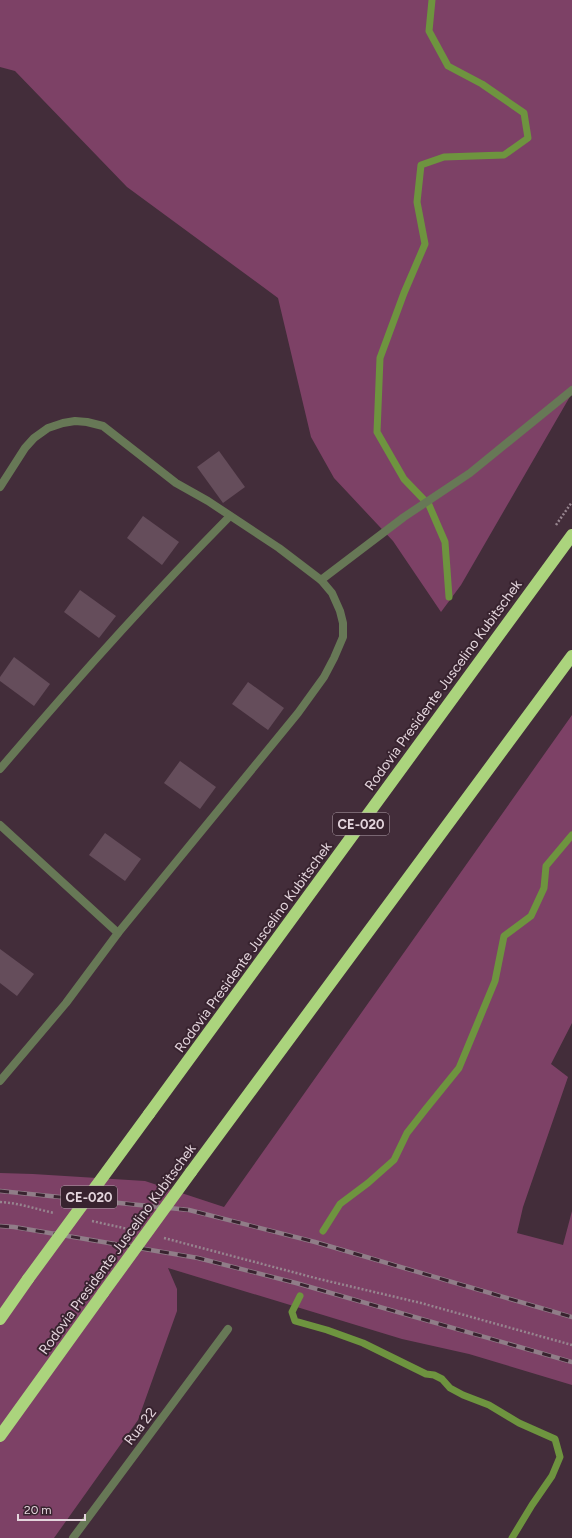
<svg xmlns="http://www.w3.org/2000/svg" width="572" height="1538" font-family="Figtree,sans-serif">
<rect width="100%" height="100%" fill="#432d3a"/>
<g fill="#7d4166">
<path d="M 0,0 L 572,0 L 572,393 L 461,585 L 441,612 L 393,541 L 334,478 L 311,437 L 278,298 L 127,187 L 15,71 L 0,67 Z"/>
<path d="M 572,715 L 572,1023 L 551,1064 L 568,1077 L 523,1207 L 517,1233 L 563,1245 L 572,1211 L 572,1385 L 469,1354 L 402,1339 L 168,1268 L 177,1289 L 177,1311 L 138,1420 L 54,1538 L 0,1538 L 0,1173 L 33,1174 L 145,1181 L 224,1207 Z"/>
</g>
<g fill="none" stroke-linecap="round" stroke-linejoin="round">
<g stroke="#6e943f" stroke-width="7">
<path d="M 432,0 L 429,31 L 448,66 L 482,84 L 524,113 L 528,138 L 504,155 L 444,157 L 421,165 L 417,202 L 425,244 L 404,293 L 380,358 L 377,432 L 404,479 L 429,505 L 445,542 L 449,597"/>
<path d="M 323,1231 L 340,1204 L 368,1183 L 394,1160 L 407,1133 L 425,1110 L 459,1068 L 495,981 L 504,936 L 531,916 L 544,888 L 546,866 L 572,835"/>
<path d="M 300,1296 L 292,1312 L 295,1321 L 327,1330 L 363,1343 L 426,1374 L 434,1375 L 442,1379 L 450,1388 L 463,1395 L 489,1405 L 519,1423 L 555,1439 L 560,1457 L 552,1476 L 532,1505 L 512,1538"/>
</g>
</g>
<g fill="#654d5b">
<path d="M 219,451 L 245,487 L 223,503 L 197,467 Z"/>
<path d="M 143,516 L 179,542 L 162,565 L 127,538 Z"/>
<path d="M 80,590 L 116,616 L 99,638 L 64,612 Z"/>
<path d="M 14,657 L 50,684 L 34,706 L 0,681 L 0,677 Z"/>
<path d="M 248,682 L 284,708 L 268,730 L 232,704 Z"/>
<path d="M 180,761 L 216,787 L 200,809 L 164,783 Z"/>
<path d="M 105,833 L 141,859 L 125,881 L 89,855 Z"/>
<path d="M 0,949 L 34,974 L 17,996 L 0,983 Z"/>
</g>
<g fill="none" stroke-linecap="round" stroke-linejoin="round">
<g stroke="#97858f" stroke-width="2.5" stroke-dasharray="2 2" stroke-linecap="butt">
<path d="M 556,525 L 572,502"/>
<path d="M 0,1202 C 19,1203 36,1209 54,1213"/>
<path d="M 92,1221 L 128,1229"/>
<path d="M 164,1238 L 319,1279 L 421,1303 L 572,1345"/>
</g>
<g stroke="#677856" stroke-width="8">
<path d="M 0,487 L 25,448 L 34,438 L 48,428 L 63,423 L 75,421 L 87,422 L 103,426 L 176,483 L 208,501 L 279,548 L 321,580 L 332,593 L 340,611 L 343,623 L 343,637 L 334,658 L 324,677 L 298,713 L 118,933 L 66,1003 L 0,1081"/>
<path d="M 321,580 L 404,517 L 470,473 L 572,390"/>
<path d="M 0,769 C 74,682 150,597 230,516"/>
<path d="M 0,825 L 118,933"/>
<path d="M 73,1538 L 228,1329"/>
</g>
<g stroke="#abd47d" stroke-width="12">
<path d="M 149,1114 L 572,535"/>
<path d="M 191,1172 L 572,656"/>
<path d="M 0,1319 L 28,1279"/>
<path d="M 0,1436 L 103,1293"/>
</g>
<g stroke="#907d88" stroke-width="4.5">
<g id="rail">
<path d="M 0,1191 L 189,1210 L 315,1242 L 572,1317"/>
<path d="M 0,1226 L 14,1227 L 198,1258 L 296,1283 L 572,1362"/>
</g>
</g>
<use href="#rail" stroke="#38232f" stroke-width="3" stroke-dasharray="9" stroke-linecap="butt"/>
<g stroke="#abd47d" stroke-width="12">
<path d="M 28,1279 L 149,1114"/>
<path d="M 103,1293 L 191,1172"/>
</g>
</g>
<g text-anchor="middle" stroke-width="4" stroke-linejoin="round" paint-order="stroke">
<g fill="#38232f" stroke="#b0a0a9" stroke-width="1">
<rect x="333" y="813" width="56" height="22" rx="3"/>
<rect x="61" y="1186" width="56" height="22" rx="3"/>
</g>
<g font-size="13" font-weight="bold" fill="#e4d5dd">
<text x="361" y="829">CE-020</text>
<text x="89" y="1202">CE-020</text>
</g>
<g font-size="14" fill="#e4d5dd" stroke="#38232f">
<text transform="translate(443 685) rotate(-54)" y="5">Rodovia Presidente Juscelino Kubitschek</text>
<text transform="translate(253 947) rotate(-54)" y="5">Rodovia Presidente Juscelino Kubitschek</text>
<text transform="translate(117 1249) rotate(-54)" y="5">Rodovia Presidente Juscelino Kubitschek</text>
<text transform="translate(140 1426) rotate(-53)" y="5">Rua 22</text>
</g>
</g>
<path d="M18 1514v6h67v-6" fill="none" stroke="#e4d5dd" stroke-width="2"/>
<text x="24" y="1514" font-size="12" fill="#e4d5dd" stroke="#38232f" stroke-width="3" paint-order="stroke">20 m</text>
</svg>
